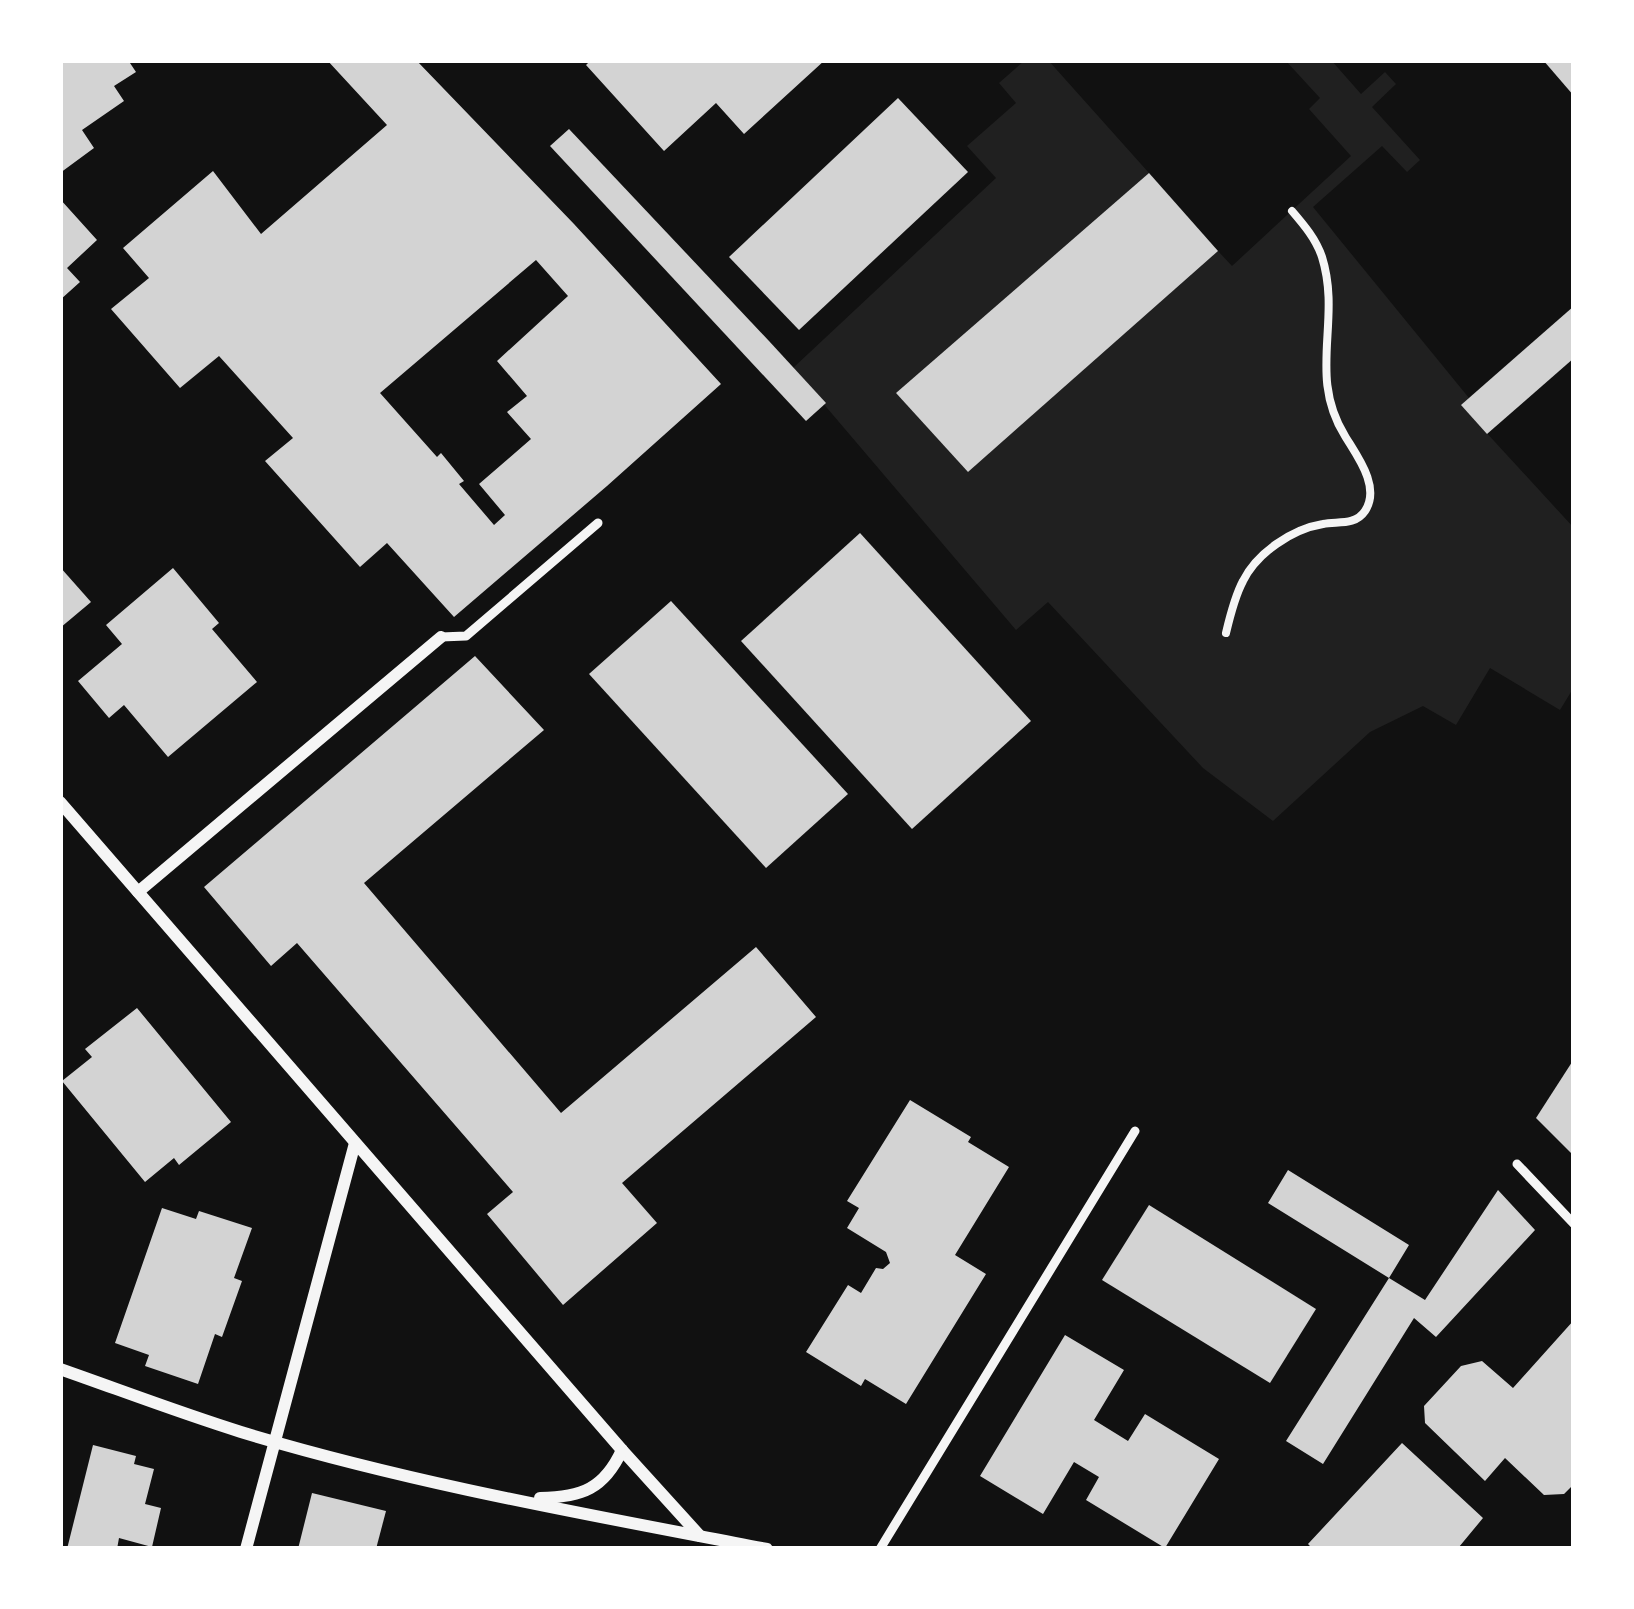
<svg xmlns="http://www.w3.org/2000/svg" width="1634" height="1609" font-family="Jost,sans-serif">
<rect width="100%" height="100%" fill="#111"/>
<path fill="#202020" d="M 1025,60 L 1048,60 L 1149,173 L 896,393 L 968,472 L 1218,251 L 1232,266 L 1351,156 L 1309,109 L 1320,98 L 1285,60 L 1331,60 L 1361,94 L 1385,72 L 1396,84 L 1372,107 L 1420,160 L 1407,172 L 1382,146 L 1313,207 L 1469,398 L 1461,405 L 1574,528 L 1574,687 L 1560,710 L 1490,668 L 1456,725 L 1423,706 L 1370,732 L 1273,821 L 1203,768 L 1048,602 L 1016,630 L 793,368 L 996,178 L 967,146 L 1016,103 L 999,83 Z"/>
<g fill="#d3d3d3" fill-rule="evenodd">
<path d="M 66,60 L 128,60 L 136,72 L 114,86 L 124,101 L 82,130 L 94,148 L 60,173 L 60,64 Z"/>
<path d="M 327,60 L 416,60 L 574,224 L 721,384 L 607,486 L 454,617 L 387,543 L 360,567 L 265,461 L 293,438 L 219,356 L 180,388 L 111,309 L 149,278 L 123,248 L 213,171 L 261,234 L 387,125 ZM 536,260 L 568,296 L 497,361 L 527,396 L 507,412 L 531,439 L 479,484 L 505,515 L 494,525 L 459,484 L 464,481 L 441,453 L 437,457 L 380,393 Z"/>
<path d="M 591,60 L 825,60 L 744,134 L 716,103 L 664,151 L 586,65 Z"/>
<path d="M 1543,60 L 1574,60 L 1574,96 Z"/>
<path d="M 898,98 L 968,172 L 799,330 L 729,257 Z"/>
<path d="M 569,129 L 769,341 L 826,403 L 806,421 L 550,146 Z"/>
<path d="M 1149,173 L 1218,251 L 968,472 L 896,393 Z"/>
<path d="M 60,199 L 97,240 L 67,268 L 80,282 L 60,300 Z"/>
<path d="M 1574,306 L 1574,358 L 1487,434 L 1461,405 Z"/>
<path d="M 860,533 L 1031,721 L 912,829 L 741,641 Z"/>
<path d="M 60,567 L 91,602 L 60,628 Z"/>
<path d="M 173,568 L 219,623 L 212,629 L 257,682 L 168,757 L 124,705 L 109,718 L 78,681 L 122,644 L 106,625 Z"/>
<path d="M 671,601 L 848,794 L 766,868 L 589,674 Z"/>
<path d="M 475,656 L 544,730 L 364,883 L 561,1113 L 756,947 L 816,1017 L 622,1183 L 657,1223 L 563,1305 L 487,1214 L 513,1192 L 297,943 L 271,966 L 204,887 Z"/>
<path d="M 137,1008 L 231,1122 L 179,1165 L 174,1158 L 145,1182 L 62,1081 L 92,1057 L 85,1049 Z"/>
<path d="M 1574,1059 L 1574,1156 L 1536,1118 Z"/>
<path d="M 910,1100 L 971,1137 L 968,1142 L 1009,1167 L 955,1255 L 986,1274 L 906,1404 L 865,1379 L 861,1386 L 806,1352 L 848,1285 L 861,1293 L 876,1268 L 883,1269 L 890,1263 L 886,1252 L 847,1228 L 859,1208 L 847,1201 Z"/>
<path d="M 1288,1170 L 1409,1245 L 1389,1278 L 1425,1300 L 1498,1190 L 1535,1230 L 1436,1337 L 1414,1318 L 1323,1464 L 1286,1441 L 1389,1278 L 1268,1203 Z"/>
<path d="M 1149,1205 L 1316,1309 L 1270,1383 L 1102,1280 Z"/>
<path d="M 162,1208 L 196,1219 L 199,1211 L 252,1228 L 234,1278 L 242,1281 L 222,1337 L 215,1334 L 198,1384 L 145,1366 L 149,1355 L 115,1343 Z"/>
<path d="M 1574,1320 L 1574,1484 L 1564,1494 L 1544,1495 L 1505,1458 L 1485,1481 L 1425,1423 L 1424,1406 L 1461,1366 L 1482,1361 L 1513,1388 Z"/>
<path d="M 1065,1335 L 1124,1370 L 1094,1420 L 1128,1441 L 1145,1414 L 1219,1459 L 1165,1548 L 1086,1500 L 1099,1477 L 1074,1462 L 1043,1514 L 980,1476 Z"/>
<path d="M 1402,1443 L 1483,1518 L 1459,1547 L 1461,1549 L 1313,1549 L 1308,1544 Z"/>
<path d="M 93,1445 L 136,1456 L 134,1464 L 154,1469 L 145,1504 L 161,1508 L 152,1547 L 119,1538 L 117,1549 L 67,1549 Z"/>
<path d="M 312,1493 L 386,1511 L 376,1549 L 298,1549 Z"/>
</g>
<g fill="none" stroke-linecap="round" stroke-linejoin="round">
<path stroke="#f5f5f5" stroke-width="8" d="M 1226,633 C 1230,616 1235,596 1243,581 C 1257,553 1292,529 1323,524 C 1337,521 1355,526 1365,511 C 1381,487 1357,456 1345,436 C 1307,375 1342,321 1322,257 C 1316,239 1304,225 1292,211"/>
<g stroke="#f5f5f5" stroke-width="9">
<path d="M 441,637 L 466,636 L 598,523"/>
<path d="M 1517,1164 L 1574,1224"/>
<path d="M 880,1549 L 1135,1131"/>
</g>
<g stroke="#f5f5f5" stroke-width="12">
<path d="M 60,802 L 622,1450 L 700,1536"/>
<path d="M 138,892 L 441,637"/>
<path d="M 60,1369 C 120,1390 180,1413 241,1432 C 413,1484 591,1515 767,1549"/>
<path d="M 540,1498 C 582,1497 604,1489 622,1450"/>
<path d="M 246,1549 L 355,1143"/>
</g>
</g>
<rect width="1634" height="1609" fill="none" stroke="#ffffff" stroke-width="126"/>
</svg>
